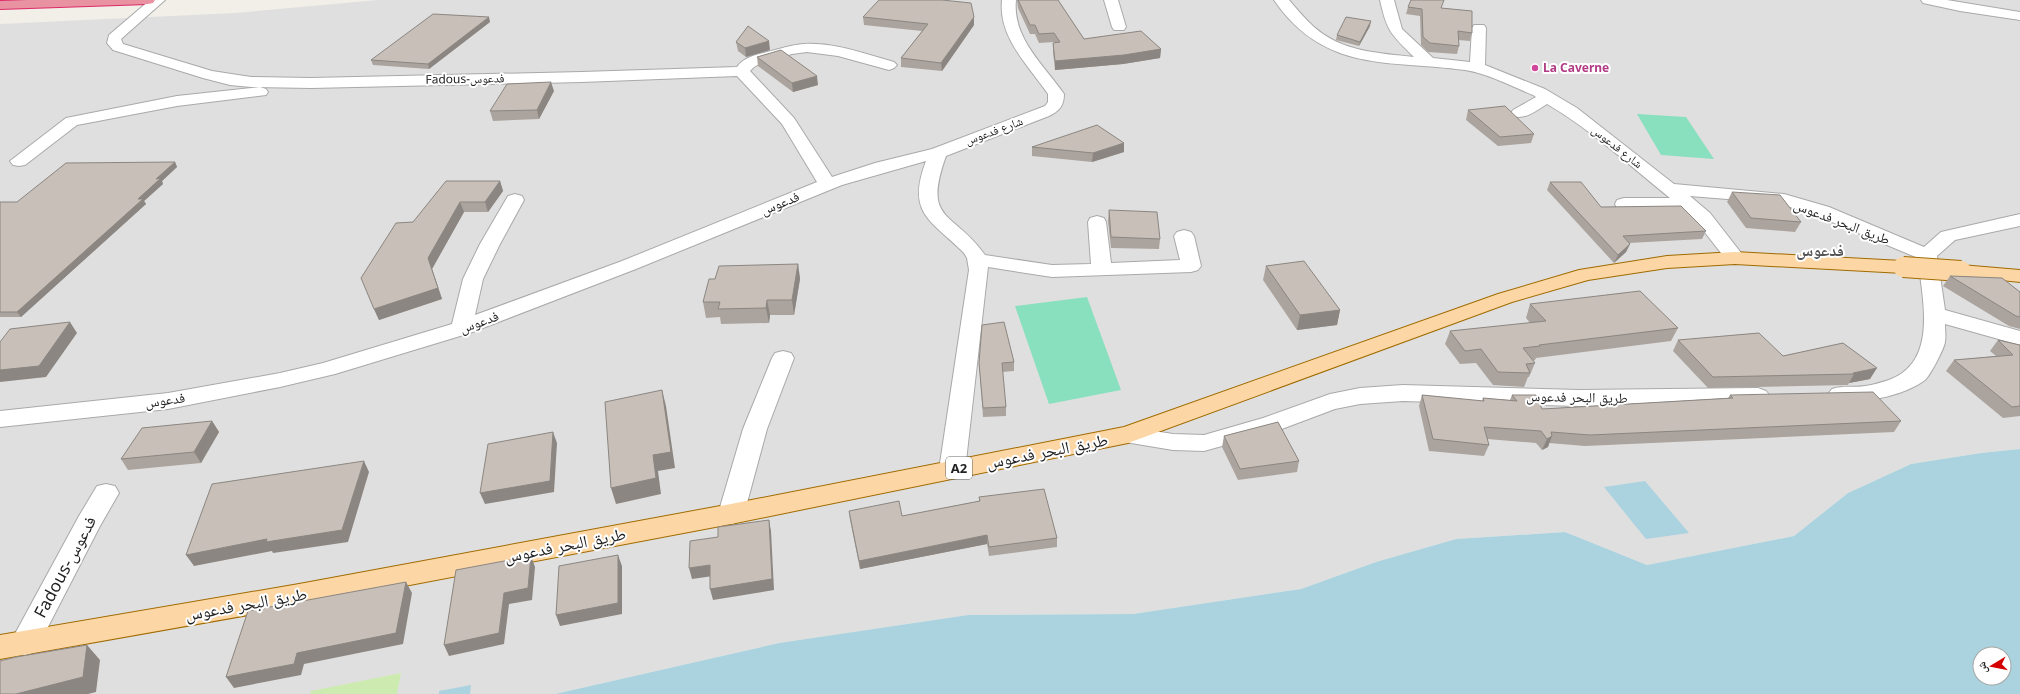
<svg xmlns="http://www.w3.org/2000/svg" width="2020" height="694" font-family="'Noto Sans','Noto Naskh Arabic',sans-serif">
<rect width="100%" height="100%" fill="#f2efe9"/>
<path fill="#e0dfdf" d="M 378,0 L 2020,0 L 2020,449 L 1981,453 L 1911,464 L 1848,493 L 1794,536 L 1647,565 L 1565,532 L 1456,539 L 1376,562 L 1301,589 L 1133,614 L 968,615 L 779,643 L 555,694 L 0,694 L 0,24 L 236,13 Z"/>
<path fill="#cdebb0" d="M 401,673 L 397,694 L 310,694 L 311,691 Z"/>
<g fill="#88e0be">
<path d="M 1637,114 L 1686,117 L 1714,159 L 1661,155 Z"/>
<path d="M 1087,297 L 1121,390 L 1049,404 L 1015,306 Z"/>
</g>
<g fill="#aad3df" fill-rule="evenodd">
<path d="M 2020,449 L 2020,694 L 555,694 L 779,643 L 968,615 L 1133,614 L 1301,589 L 1376,562 L 1456,539 L 1565,532 L 1647,565 L 1794,536 L 1848,493 L 1911,464 L 1981,453 ZM 1980,654 L 2004,654 L 2004,678 L 1980,678 Z"/>
<path d="M 1645,481 L 1689,533 L 1646,539 L 1604,487 Z"/>
<path d="M 471,685 L 470,694 L 439,694 L 439,691 Z"/>
</g>
<g fill="none" stroke-linecap="round" stroke-linejoin="round">
<g stroke="#a9a9a9" stroke-width="2">
<g id="minor">
<path d="M 150,0 L 165,0 L 121,39 L 123,44 L 212,71 L 251,77 L 311,78 L 582,72 L 737,67 C 744,57 756,55 767,52 C 779,49 791,45 803,44 C 834,42 865,54 894,62 L 897,65 L 894,68 L 889,70 L 838,56 L 807,52 L 792,54 L 763,62 L 754,67 L 750,71 L 794,118 L 832,177 L 875,163 L 932,149 L 1045,106 L 1048,102 L 1048,94 C 1028,65 998,37 1002,0 L 1016,0 C 1012,38 1044,65 1064,94 C 1064,106 1059,111 1049,116 L 946,156 C 922,223 953,210 985,255 L 1052,265 L 1091,264 L 1088,222 L 1090,218 L 1097,216 L 1104,218 L 1106,222 L 1111,263 L 1180,260 L 1174,236 L 1177,232 L 1184,230 L 1191,232 L 1194,236 L 1201,266 L 1198,270 L 1191,272 L 1052,277 L 988,267 L 965,470 L 961,476 L 952,479 L 943,476 L 939,470 L 969,270 L 967,258 L 964,253 C 931,220 906,214 926,161 L 842,185 L 636,269 L 470,333 L 335,374 L 280,387 L 168,409 L 0,427 L 0,411 L 168,393 L 280,373 L 323,363 L 452,324 L 463,279 L 480,244 L 508,196 L 515,194 L 522,196 L 524,200 L 500,244 L 483,279 L 475,315 L 622,261 L 817,182 L 782,124 L 737,76 L 582,82 L 311,88 L 251,87 L 230,85 L 203,78 L 113,50 L 107,43 L 109,35 Z"/>
<path d="M 1104,0 L 1118,0 L 1126,27 L 1124,30 L 1114,30 L 1112,27 Z"/>
<path d="M 1274,0 L 1289,0 C 1297,9 1305,19 1314,27 C 1342,52 1379,53 1414,57 C 1391,34 1387,32 1380,0 L 1394,0 L 1402,29 L 1433,58 L 1470,62 L 1472,28 L 1474,25 L 1484,25 L 1486,28 L 1485,65 L 1545,89 L 1577,108 L 1674,184 L 1784,194 L 1829,207 L 1924,247 L 1941,232 L 2020,214 L 2020,226 L 1955,240 L 1937,256 L 1945,310 L 2020,331 L 2020,345 L 1945,324 C 1945,330 1946,336 1945,342 C 1944,349 1930,376 1925,380 C 1904,396 1857,406 1832,399 L 1828,394 L 1832,389 C 1843,385 1854,388 1865,386 C 1873,385 1882,382 1889,380 C 1939,362 1922,298 1918,258 L 1815,215 L 1777,203 L 1690,196 L 1710,213 L 1745,258 L 1742,262 L 1735,264 L 1728,262 L 1696,221 L 1683,210 L 1624,210 L 1617,208 L 1615,204 L 1617,200 L 1624,198 L 1670,198 C 1630,166 1592,130 1547,104 C 1537,110 1526,120 1513,116 L 1511,113 L 1513,110 L 1536,97 L 1533,95 C 1511,86 1489,74 1465,70 C 1389,60 1324,73 1274,0 Z"/>
<path d="M 1921,0 L 1947,0 L 2020,12 L 2020,20 L 1960,11 L 1923,3 Z"/>
<path d="M 260,87 L 266,89 L 268,92 L 266,95 L 177,106 L 77,125 L 25,165 L 19,166 L 13,165 L 10,161 L 66,118 L 177,96 Z"/>
<path d="M 783,351 L 791,353 L 794,358 L 767,429 L 744,514 L 740,521 L 731,524 L 722,521 L 718,514 L 743,429 L 772,358 L 775,353 Z"/>
<path d="M 1403,385 L 1579,390 L 1758,388 L 1766,391 L 1770,396 L 1766,401 L 1758,404 L 1579,406 L 1403,401 L 1360,404 L 1335,409 L 1279,430 L 1204,451 L 1173,450 L 1119,441 L 1116,435 L 1119,429 L 1128,427 L 1173,434 L 1204,435 L 1263,418 L 1330,394 L 1360,388 Z"/>
<path d="M 106,484 L 115,486 L 119,493 L 100,526 L 35,652 L 25,655 L 15,652 L 10,643 L 79,516 L 97,486 Z"/>
</g>
</g>
<g stroke="#a06b00" stroke-width="2">
<g id="major">
<path d="M 1735,252 L 1903,261 L 1910,263 L 1913,267 L 1910,271 L 1903,273 L 1735,264 L 1667,268 L 1588,280 L 1512,302 L 1128,443 L 731,524 L 299,606 L 0,659 L 0,635 L 299,584 L 731,504 L 1124,427 L 1498,294 L 1579,270 L 1667,256 Z"/>
<path d="M 1961,265 L 2020,270 L 2020,282 L 1954,275 L 1951,271 L 1954,267 Z"/>
</g>
</g>
<g stroke="#dc2a67" stroke-width="2">
<path id="highway" d="M 27,0 L 155,0 L 153,3 L 148,4 L 0,9 L 0,1 Z"/>
</g>
<use href="#minor" fill="#fff" fill-rule="evenodd"/>
<use href="#major" fill="#fcd6a4" fill-rule="evenodd"/>
<use href="#highway" fill="#e892a2" fill-rule="evenodd"/>
<g stroke="#a06b00" stroke-width="22" stroke-linecap="butt">
<path id="major-bridge" d="M 1903,267 L 1961,271"/>
</g>
<use href="#major-bridge" stroke="#fcd6a4" stroke-width="20"/>
</g>
<g fill="#aba49e">
<path d="M 1017,0 L 1058,0 L 1084,39 L 1161,49 L 1160,58 L 1123,64 L 1055,70 L 1053,52 L 1053,43 L 1055,43 L 1054,42 L 1039,43 L 1035,34 L 1030,34 L 1018,8 Z"/>
<path d="M 1408,7 L 1442,8 L 1472,33 L 1470,41 L 1458,40 L 1459,46 L 1457,54 L 1428,52 L 1421,45 L 1420,16 L 1406,14 Z"/>
<path d="M 863,17 L 974,17 L 974,25 L 942,71 L 901,67 L 901,58 L 922,31 L 864,25 Z"/>
<path d="M 490,22 L 429,69 L 373,65 L 371,60 Z"/>
<path d="M 1370,26 L 1359,46 L 1336,40 L 1337,35 Z"/>
<path d="M 736,42 L 770,50 L 746,57 L 738,51 Z"/>
<path d="M 757,57 L 818,85 L 793,92 L 758,66 Z"/>
<path d="M 554,91 L 539,119 L 493,121 L 490,111 Z"/>
<path d="M 1468,110 L 1534,134 L 1531,143 L 1498,146 L 1466,120 Z"/>
<path d="M 1124,143 L 1124,152 L 1092,162 L 1032,156 L 1032,147 Z"/>
<path d="M 175,162 L 177,167 L 162,181 L 163,184 L 144,201 L 146,204 L 21,317 L 0,317 L 0,202 L 17,202 Z"/>
<path d="M 500,181 L 503,191 L 488,212 L 464,212 L 432,269 L 442,299 L 379,320 L 374,309 L 413,222 Z"/>
<path d="M 1550,182 L 1601,207 L 1706,231 L 1702,239 L 1629,243 L 1630,244 L 1626,252 L 1614,263 L 1547,190 Z"/>
<path d="M 1732,192 L 1801,222 L 1795,232 L 1746,228 L 1727,202 Z"/>
<path d="M 1109,210 L 1160,239 L 1159,249 L 1111,248 L 1108,221 Z"/>
<path d="M 798,264 L 800,279 L 794,315 L 770,315 L 769,323 L 721,324 L 720,317 L 706,318 L 703,302 L 715,279 Z"/>
<path d="M 1266,266 L 1340,310 L 1337,325 L 1297,330 L 1263,280 Z"/>
<path d="M 1950,276 L 2020,292 L 2020,329 L 2009,326 L 1943,286 Z"/>
<path d="M 1530,304 L 1678,328 L 1671,341 L 1536,358 L 1535,360 L 1533,361 L 1535,363 L 1529,377 L 1528,377 L 1524,387 L 1493,385 L 1476,363 L 1460,364 L 1445,344 L 1450,331 L 1530,323 L 1526,318 Z"/>
<path d="M 1678,340 L 1783,356 L 1843,343 L 1870,379 L 1849,383 L 1848,385 L 1708,388 L 1673,351 Z"/>
<path d="M 1998,340 L 2020,345 L 2020,416 L 2003,418 L 1946,371 L 1954,360 L 1996,356 L 1990,351 Z"/>
<path d="M 1014,362 L 1014,371 L 1002,372 L 1006,407 L 1006,416 L 983,417 L 979,363 Z"/>
<path d="M 1422,395 L 1482,401 L 1483,398 L 1510,400 L 1512,395 L 1542,409 L 1728,398 L 1730,395 L 1901,421 L 1894,432 L 1585,446 L 1549,443 L 1548,447 L 1542,450 L 1536,443 L 1487,439 L 1489,445 L 1484,456 L 1429,451 L 1419,406 Z"/>
<path d="M 212,421 L 219,432 L 201,463 L 128,470 L 121,459 Z"/>
<path d="M 1224,436 L 1299,461 L 1297,472 L 1238,480 L 1222,447 Z"/>
<path d="M 979,497 L 1057,538 L 1057,547 L 989,556 L 987,544 L 860,569 L 850,520 L 849,511 L 902,516 L 979,501 Z"/>
</g>
<g fill="#8b8681">
<path d="M 489,17 L 490,22 L 429,69 L 428,64 Z"/>
<path d="M 974,17 L 974,25 L 942,71 L 941,63 Z"/>
<path d="M 1371,21 L 1370,26 L 1359,46 L 1360,42 Z"/>
<path d="M 769,41 L 770,50 L 746,57 L 745,48 Z"/>
<path d="M 1161,49 L 1160,58 L 1123,64 L 1055,70 L 1055,61 Z"/>
<path d="M 817,76 L 818,85 L 793,92 L 792,83 Z"/>
<path d="M 551,82 L 554,91 L 539,119 L 537,110 Z"/>
<path d="M 1124,143 L 1124,152 L 1092,162 L 1093,153 Z"/>
<path d="M 175,162 L 177,167 L 162,181 L 163,184 L 144,201 L 146,204 L 21,317 L 17,312 L 138,199 L 156,179 Z"/>
<path d="M 500,181 L 503,191 L 488,212 L 485,202 Z"/>
<path d="M 460,202 L 464,212 L 432,269 L 442,299 L 379,320 L 374,309 L 428,258 Z"/>
<path d="M 1630,244 L 1626,252 L 1614,263 L 1618,255 Z"/>
<path d="M 798,264 L 800,279 L 794,315 L 792,300 Z"/>
<path d="M 767,300 L 770,315 L 769,323 L 766,308 Z"/>
<path d="M 1340,310 L 1337,325 L 1297,330 L 1300,315 Z"/>
<path d="M 70,322 L 77,333 L 46,377 L 0,382 L 0,370 Z"/>
<path d="M 1877,368 L 1870,379 L 1849,383 L 1854,374 L 1853,373 Z"/>
<path d="M 662,390 L 666,406 L 675,468 L 658,471 L 661,494 L 616,504 L 611,488 L 653,455 Z"/>
<path d="M 212,421 L 219,432 L 201,463 L 194,452 Z"/>
<path d="M 553,432 L 557,443 L 554,492 L 485,504 L 480,493 Z"/>
<path d="M 1552,436 L 1548,447 L 1542,450 L 1547,439 Z"/>
<path d="M 364,461 L 369,472 L 348,542 L 273,553 L 272,551 L 194,566 L 186,555 Z"/>
<path d="M 769,520 L 771,531 L 774,590 L 713,600 L 710,589 Z"/>
<path d="M 987,535 L 987,544 L 860,569 L 859,561 Z"/>
<path d="M 618,555 L 622,566 L 622,614 L 560,626 L 556,615 Z"/>
<path d="M 531,556 L 535,567 L 532,600 L 509,604 L 504,644 L 449,656 L 444,645 Z"/>
<path d="M 710,565 L 713,576 L 692,579 L 689,568 Z"/>
<path d="M 406,582 L 412,593 L 403,644 L 304,664 L 301,675 L 234,688 L 226,677 L 297,653 Z"/>
<path d="M 87,645 L 100,660 L 96,692 L 88,694 L 16,694 Z"/>
</g>
<g fill="#c7bfb8" stroke="#8b8681">
<path d="M 879,0 L 942,0 L 971,3 L 974,17 L 941,63 L 901,58 L 928,24 L 863,17 Z"/>
<path d="M 1018,0 L 1058,0 L 1084,39 L 1141,31 L 1161,49 L 1124,55 L 1055,61 L 1053,43 L 1060,42 L 1054,33 L 1039,34 L 1035,25 L 1030,25 Z"/>
<path d="M 1411,0 L 1444,0 L 1441,8 L 1472,11 L 1472,33 L 1458,31 L 1459,46 L 1430,43 L 1423,37 L 1422,9 L 1408,7 Z"/>
<path d="M 433,14 L 489,17 L 428,64 L 371,60 Z"/>
<path d="M 1346,17 L 1371,21 L 1360,42 L 1337,35 Z"/>
<path d="M 748,26 L 769,41 L 745,48 L 736,42 Z"/>
<path d="M 781,50 L 817,76 L 792,83 L 757,57 Z"/>
<path d="M 551,82 L 537,110 L 490,111 L 507,84 Z"/>
<path d="M 1505,106 L 1534,134 L 1500,137 L 1468,110 Z"/>
<path d="M 1097,125 L 1124,143 L 1093,153 L 1032,147 Z"/>
<path d="M 175,162 L 156,179 L 161,178 L 138,199 L 143,199 L 17,312 L 0,312 L 0,202 L 17,202 L 66,163 Z"/>
<path d="M 446,181 L 500,181 L 485,202 L 460,202 L 428,258 L 438,288 L 374,309 L 361,278 L 396,223 L 413,222 Z"/>
<path d="M 1550,182 L 1581,182 L 1601,207 L 1681,206 L 1706,231 L 1623,236 L 1630,244 L 1618,255 Z"/>
<path d="M 1732,192 L 1780,195 L 1801,222 L 1751,218 Z"/>
<path d="M 1109,210 L 1157,212 L 1160,239 L 1111,237 Z"/>
<path d="M 1304,261 L 1340,310 L 1300,315 L 1266,266 Z"/>
<path d="M 798,264 L 792,300 L 767,300 L 766,308 L 718,309 L 720,302 L 703,302 L 709,279 L 715,279 L 719,266 Z"/>
<path d="M 1950,276 L 2002,278 L 2020,292 L 2020,317 L 2016,316 Z"/>
<path d="M 1640,291 L 1678,328 L 1539,345 L 1540,346 L 1523,348 L 1535,363 L 1526,364 L 1530,373 L 1498,372 L 1481,349 L 1465,351 L 1450,331 L 1546,321 L 1530,304 Z"/>
<path d="M 70,322 L 39,366 L 0,370 L 0,342 L 10,329 Z"/>
<path d="M 1004,322 L 1014,362 L 1002,363 L 1006,407 L 983,408 L 979,363 L 982,325 Z"/>
<path d="M 1759,333 L 1783,356 L 1843,343 L 1877,368 L 1853,373 L 1854,374 L 1713,377 L 1678,340 Z"/>
<path d="M 1998,340 L 2020,345 L 2020,406 L 2012,407 L 1954,360 L 2013,355 Z"/>
<path d="M 662,390 L 671,452 L 653,455 L 656,478 L 611,488 L 605,402 Z"/>
<path d="M 1873,392 L 1901,421 L 1590,435 L 1551,432 L 1552,436 L 1547,439 L 1541,431 L 1484,427 L 1489,445 L 1433,439 L 1422,395 L 1484,401 L 1483,398 L 1517,401 L 1512,395 L 1536,395 L 1542,409 L 1733,398 L 1730,395 Z"/>
<path d="M 212,421 L 194,452 L 121,459 L 142,428 Z"/>
<path d="M 1278,422 L 1299,461 L 1240,469 L 1224,436 Z"/>
<path d="M 553,432 L 550,481 L 480,493 L 488,444 Z"/>
<path d="M 364,461 L 342,530 L 266,542 L 267,539 L 186,555 L 212,484 Z"/>
<path d="M 1044,489 L 1057,538 L 989,547 L 987,535 L 859,561 L 849,511 L 899,501 L 902,516 L 980,501 L 979,497 Z"/>
<path d="M 769,520 L 772,579 L 710,589 L 710,565 L 689,568 L 690,541 L 718,537 L 718,527 Z"/>
<path d="M 618,555 L 618,603 L 556,615 L 559,566 Z"/>
<path d="M 531,556 L 528,588 L 504,593 L 499,633 L 444,645 L 456,570 Z"/>
<path d="M 406,582 L 396,633 L 297,653 L 294,664 L 226,677 L 248,611 Z"/>
<path d="M 87,645 L 83,677 L 16,694 L 0,694 L 0,661 L 16,657 Z"/>
</g>
<circle fill="#d1479c" stroke="#fff" stroke-width="1.5" cx="1535" cy="68" r="4"/>
<g text-anchor="middle" stroke-width="4" stroke-linejoin="round" paint-order="stroke">
<g font-size="12" font-weight="bold" fill="#b23c85" stroke="#fff" text-anchor="start">
<text x="1543" y="72">La Caverne</text>
</g>
<g font-size="12" fill="#222" stroke="#fff">
<text transform="translate(465 79) rotate(-1)" y="4">Fadous-فدعوس</text>
<text transform="translate(994 131) rotate(-20)" y="4">شارع فدعوس</text>
<text transform="translate(1617 147) rotate(38)" y="4">شارع فدعوس</text>
</g>
<rect fill="#fff" stroke="#646464" stroke-width="1" x="946" y="457" width="26" height="22" rx="3"/>
<g font-size="13" font-weight="bold" fill="#222">
<text x="959" y="473">A2</text>
</g>
<g font-size="14" fill="#222" stroke="#fff">
<text transform="translate(780 203) rotate(-22)" y="5">فدعوس</text>
<text transform="translate(1842 222) rotate(21)" y="5">طريق البحر فدعوس</text>
<text transform="translate(479 322) rotate(-20)" y="5">فدعوس</text>
<text transform="translate(1577 397) rotate(1)" y="5">طريق البحر فدعوس</text>
<text transform="translate(165 400) rotate(-8)" y="5">فدعوس</text>
</g>
<g font-size="16" font-weight="bold" fill="#555" stroke="#fff">
<text x="1820" y="256">فدعوس</text>
</g>
<g font-size="17" fill="#222" stroke="#fff">
<text transform="translate(1047 451) rotate(-11)" y="6">طريق البحر فدعوس</text>
<text transform="translate(565 545) rotate(-11)" y="6">طريق البحر فدعوس</text>
<text transform="translate(65 567) rotate(-62)" y="6">Fadous-فدعوس</text>
<text transform="translate(246 604) rotate(-10)" y="6">طريق البحر فدعوس</text>
</g>
</g>
<g transform="translate(1992 666) rotate(260)"><circle r="19" fill="#ffffff" stroke="#a7a7a7"/>
<path d="M0-3L7 15L0 10L-7 15Z" fill="#d40000"/>
<text y="-6" font-size="11" font-weight="bold" text-anchor="middle" fill="#222222">ش</text>
</g>
</svg>
